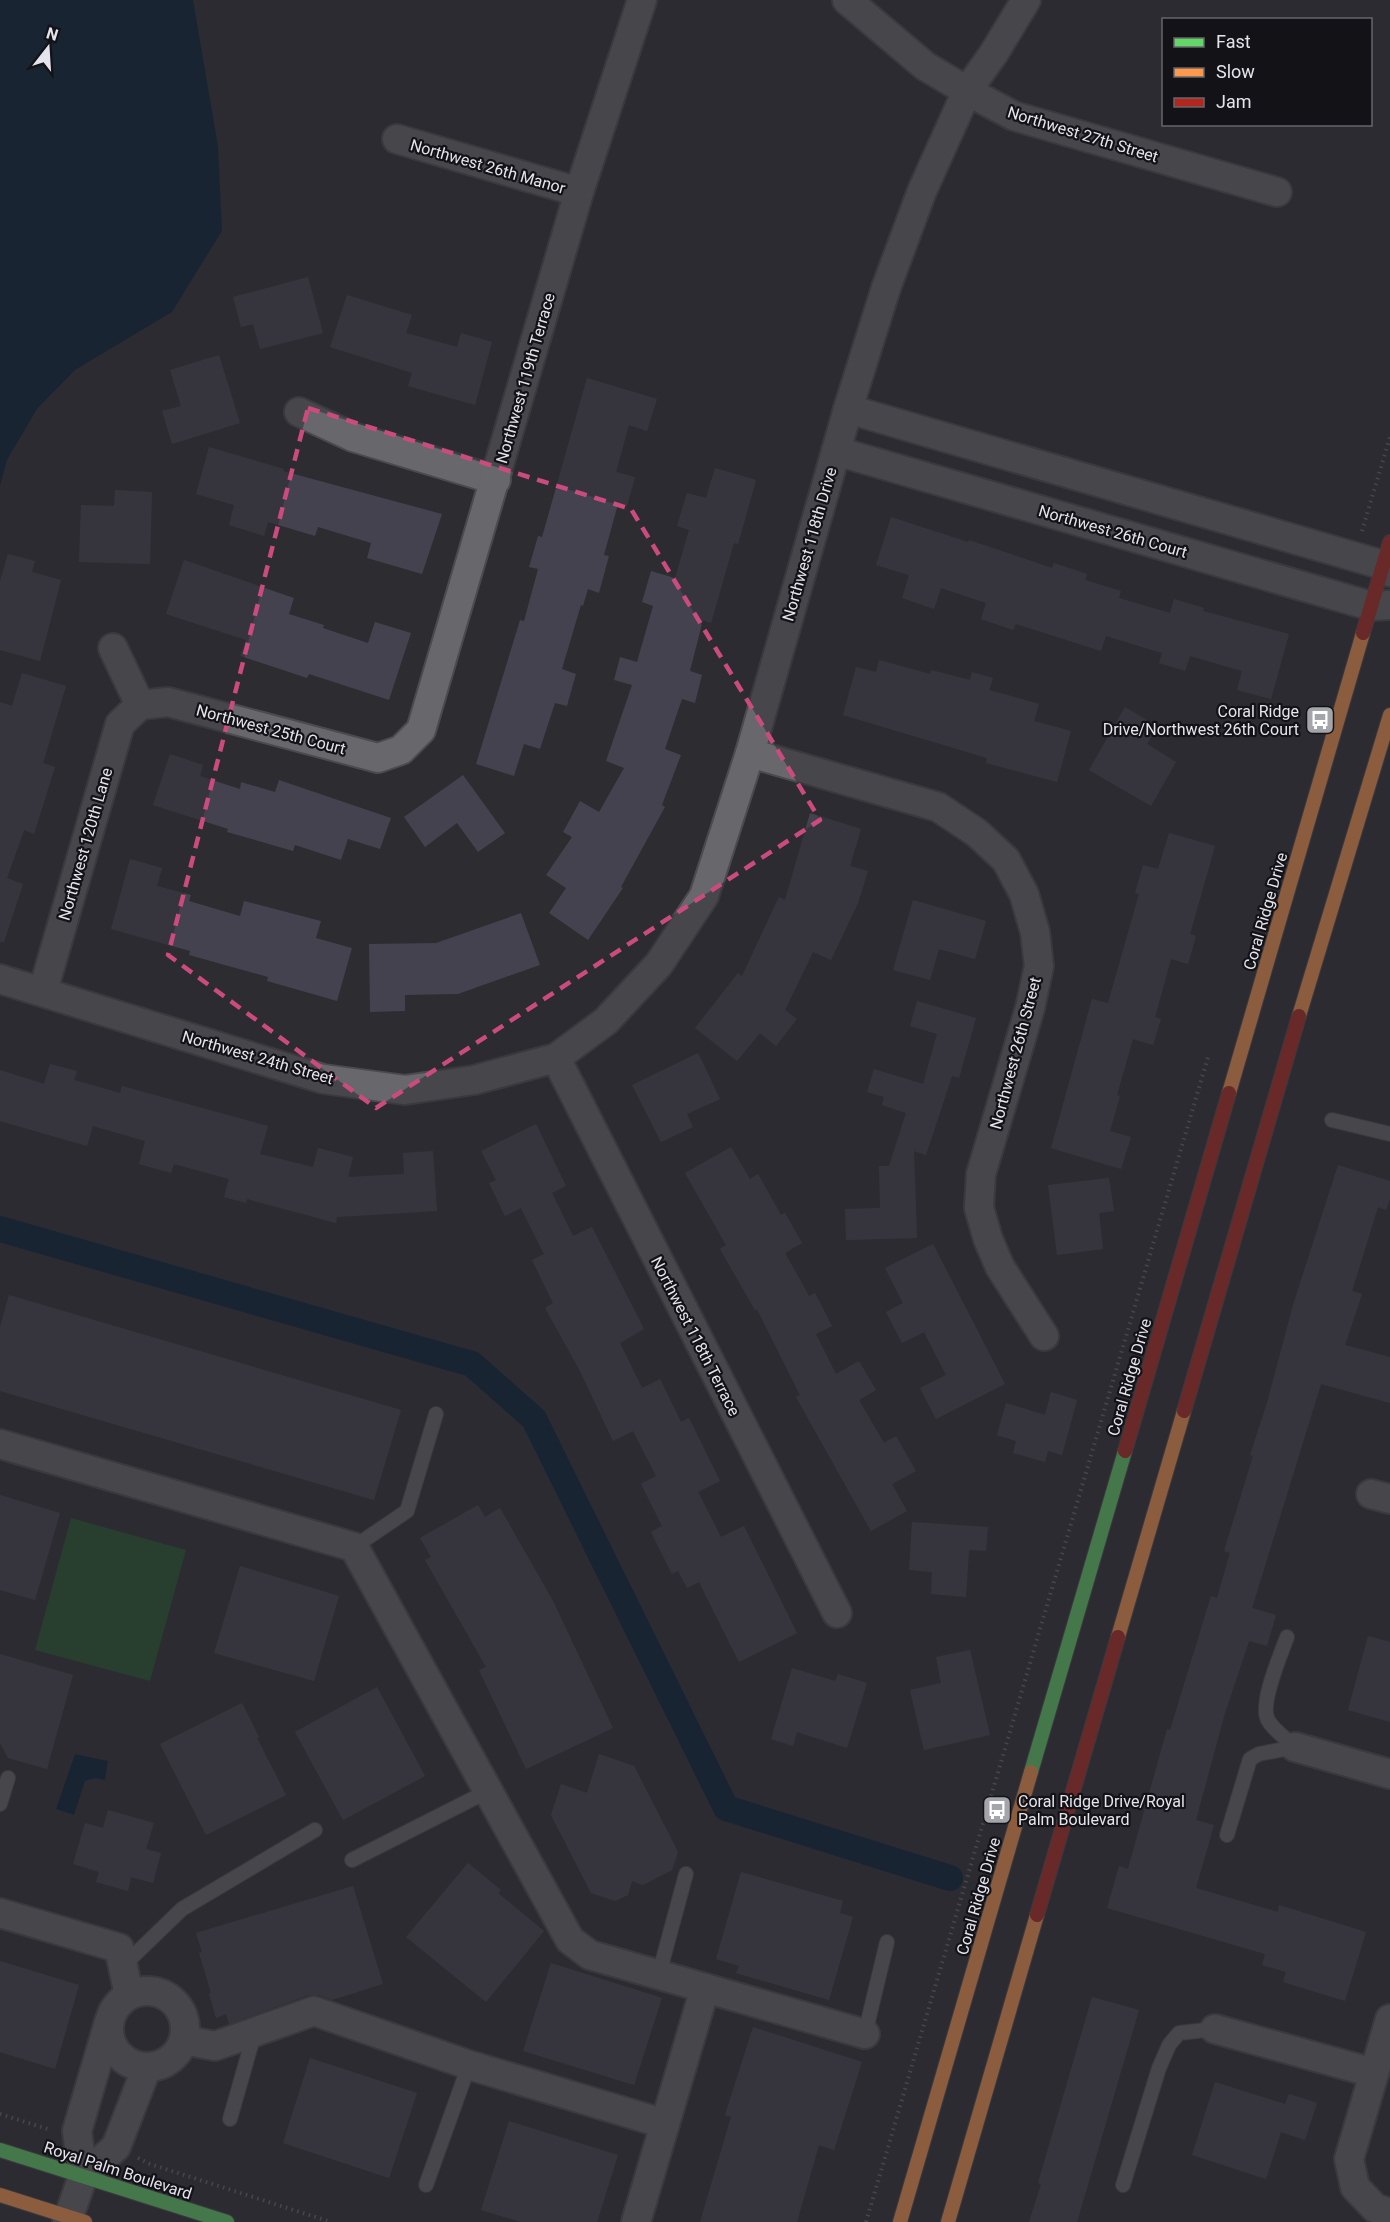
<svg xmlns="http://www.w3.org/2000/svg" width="1390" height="2222" font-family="Roboto,sans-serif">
<rect width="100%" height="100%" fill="#2c2c31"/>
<path fill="#25542a" d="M 71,1518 L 186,1550 L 150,1681 L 35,1650 Z"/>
<g fill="#041c34">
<path d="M 0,0 L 193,0 L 218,146 L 222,231 L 172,312 L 75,370 L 37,409 L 7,460 L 0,486 Z"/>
<path d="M 75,1754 L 108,1761 L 105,1780 L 95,1778 L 85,1781 L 74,1815 L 56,1809 Z"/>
</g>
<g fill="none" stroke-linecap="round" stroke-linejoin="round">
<path stroke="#041c34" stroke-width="26" d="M 0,1229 L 472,1364 L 534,1419 L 726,1808 L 950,1878"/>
</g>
<g fill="#44424f">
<path d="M 308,277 L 323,333 L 260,349 L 253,324 L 241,327 L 233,297 Z"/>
<path d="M 347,295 L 412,315 L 406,333 L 457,347 L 461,333 L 492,342 L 475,405 L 408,386 L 412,373 L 330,347 Z"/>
<path d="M 219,355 L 240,423 L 172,444 L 162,411 L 181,406 L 170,370 Z"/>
<path d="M 587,378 L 657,399 L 647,431 L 629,425 L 616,472 L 635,477 L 627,506 L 618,504 L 604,555 L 609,556 L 599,593 L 588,589 L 583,606 L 581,605 L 562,669 L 576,674 L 567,706 L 555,703 L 540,749 L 524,744 L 514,776 L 476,764 L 520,620 L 524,621 L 538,569 L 529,567 L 538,536 L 542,537 Z"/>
<path d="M 209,447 L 284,469 L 283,471 L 442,514 L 422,574 L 367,558 L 371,543 L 318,527 L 315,536 L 268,522 L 264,536 L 229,525 L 234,505 L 196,494 Z"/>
<path d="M 715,468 L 756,480 L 738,544 L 734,543 L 711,623 L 703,620 L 690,671 L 702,675 L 695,703 L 682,699 L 665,749 L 681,755 L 662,805 L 665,807 L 621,887 L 623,888 L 588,940 L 549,913 L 566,888 L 546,875 L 572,837 L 563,832 L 580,801 L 599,812 L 624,768 L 606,761 L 632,685 L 614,680 L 620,657 L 637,662 L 653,606 L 642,602 L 651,571 L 675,578 L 689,530 L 677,526 L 687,493 L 706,498 Z"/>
<path d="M 115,490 L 152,492 L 150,564 L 79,562 L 81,505 L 114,506 Z"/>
<path d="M 891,517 L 968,542 L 969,540 L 1052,568 L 1054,563 L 1087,574 L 1085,580 L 1121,591 L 1119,598 L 1170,613 L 1174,599 L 1204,608 L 1203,611 L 1289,634 L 1271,699 L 1237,690 L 1242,671 L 1190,656 L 1185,671 L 1159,663 L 1162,653 L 1106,636 L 1101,651 L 1016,624 L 1013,630 L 981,619 L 986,603 L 941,588 L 934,609 L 902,598 L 909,575 L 876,565 Z"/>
<path d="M 8,554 L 35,561 L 32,572 L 61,580 L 40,661 L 0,650 L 0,581 Z"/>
<path d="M 184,560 L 294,598 L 289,614 L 324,625 L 323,628 L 368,643 L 375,622 L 411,633 L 389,700 L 309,674 L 307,678 L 240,656 L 246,640 L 166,614 Z"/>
<path d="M 879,660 L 930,674 L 931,670 L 970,680 L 972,672 L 993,678 L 989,690 L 1039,704 L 1034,721 L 1071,731 L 1057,782 L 986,763 L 987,758 L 843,715 L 856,667 L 876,672 Z"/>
<path d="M 22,673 L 66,686 L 43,763 L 55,767 L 34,834 L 24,830 L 7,878 L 23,884 L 4,942 L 0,942 L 0,702 L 12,706 Z"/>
<path d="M 1125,707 L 1157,726 L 1147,744 L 1176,762 L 1151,806 L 1089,770 Z"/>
<path d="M 170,754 L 203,765 L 200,776 L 240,789 L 241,782 L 275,792 L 279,780 L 391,818 L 380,849 L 348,839 L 341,860 L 295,845 L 293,851 L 227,832 L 228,829 L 153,805 Z"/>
<path d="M 463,775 L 505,833 L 478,852 L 457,823 L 425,847 L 404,817 Z"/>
<path d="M 810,813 L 861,829 L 850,866 L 868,871 L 858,903 L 831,960 L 813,952 L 785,1010 L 797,1019 L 776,1046 L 760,1033 L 737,1061 L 695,1028 L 738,973 L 742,976 L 779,897 L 785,900 Z"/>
<path d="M 1169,833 L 1215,846 L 1190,934 L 1196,936 L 1188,964 L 1171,959 L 1155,1017 L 1161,1019 L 1153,1045 L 1133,1039 L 1117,1095 L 1120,1096 L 1110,1131 L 1131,1137 L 1121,1169 L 1051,1148 L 1092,999 L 1108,1003 L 1139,894 L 1135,893 L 1143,865 L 1158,869 Z"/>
<path d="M 130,859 L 162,868 L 157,886 L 191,895 L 189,901 L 240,916 L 244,901 L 321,921 L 316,938 L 352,948 L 337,1001 L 267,981 L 268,977 L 189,955 L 190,951 L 111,929 Z"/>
<path d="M 913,900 L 986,921 L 975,959 L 939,949 L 930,980 L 893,970 Z"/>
<path d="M 521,913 L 540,965 L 458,994 L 405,995 L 405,1011 L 370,1012 L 369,944 L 436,943 Z"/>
<path d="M 917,1001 L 976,1018 L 959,1078 L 952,1076 L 926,1155 L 914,1151 L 917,1238 L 846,1240 L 845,1209 L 880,1208 L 879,1166 L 889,1166 L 906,1113 L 882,1105 L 884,1097 L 867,1092 L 874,1069 L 923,1084 L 937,1034 L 910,1026 Z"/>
<path d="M 698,1053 L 720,1099 L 687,1114 L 693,1127 L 661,1142 L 632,1085 Z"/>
<path d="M 50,1064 L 77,1071 L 74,1080 L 120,1093 L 122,1086 L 268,1126 L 260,1154 L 313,1167 L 318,1148 L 353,1157 L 348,1177 L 404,1174 L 403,1153 L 433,1151 L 437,1211 L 337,1217 L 336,1223 L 247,1199 L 246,1203 L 224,1197 L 229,1179 L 174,1164 L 171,1173 L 139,1164 L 145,1141 L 93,1126 L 87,1146 L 0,1121 L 0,1070 L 44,1084 Z"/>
<path d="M 536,1124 L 566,1186 L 552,1193 L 573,1236 L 592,1227 L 644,1329 L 620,1343 L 642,1388 L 660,1379 L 681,1422 L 689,1418 L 720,1481 L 698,1492 L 721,1537 L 744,1526 L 797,1633 L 739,1662 L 699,1582 L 687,1588 L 678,1571 L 672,1574 L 651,1532 L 662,1526 L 641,1484 L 656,1476 L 633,1431 L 613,1441 L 579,1369 L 545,1308 L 553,1303 L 532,1260 L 544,1254 L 521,1208 L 505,1216 L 489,1183 L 496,1180 L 481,1151 Z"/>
<path d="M 731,1147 L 750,1179 L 758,1174 L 781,1215 L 785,1213 L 802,1243 L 785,1253 L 809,1296 L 815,1293 L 832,1326 L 816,1334 L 836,1374 L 859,1361 L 876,1390 L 859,1400 L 884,1443 L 896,1436 L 916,1471 L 892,1484 L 907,1511 L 871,1531 L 796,1397 L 800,1395 L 757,1309 L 755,1310 L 720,1249 L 726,1245 L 685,1173 Z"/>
<path d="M 1338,1165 L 1390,1181 L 1390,1199 L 1386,1210 L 1378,1207 L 1352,1291 L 1362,1294 L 1345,1345 L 1390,1357 L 1390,1403 L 1321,1384 L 1252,1608 L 1276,1615 L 1267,1646 L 1249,1641 L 1225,1713 L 1196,1820 L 1214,1825 L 1196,1888 L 1278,1912 L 1279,1905 L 1366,1932 L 1345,2001 L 1283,1982 L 1286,1972 L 1262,1965 L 1265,1954 L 1107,1908 L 1119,1866 L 1128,1869 L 1167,1729 L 1170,1730 L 1211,1596 L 1217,1598 L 1230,1553 L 1224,1551 L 1253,1456 L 1250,1455 L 1267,1403 L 1293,1305 Z"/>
<path d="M 1109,1178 L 1114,1211 L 1099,1213 L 1103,1249 L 1057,1255 L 1048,1185 Z"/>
<path d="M 933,1244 L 1005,1384 L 936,1419 L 920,1388 L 946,1375 L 924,1332 L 902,1343 L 886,1312 L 903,1303 L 885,1268 Z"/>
<path d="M 9,1295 L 401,1410 L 374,1500 L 0,1391 L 0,1327 Z"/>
<path d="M 1051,1392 L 1077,1400 L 1062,1455 L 1048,1451 L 1045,1462 L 1013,1453 L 1016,1441 L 997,1435 L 1006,1403 L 1045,1415 Z"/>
<path d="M 0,1495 L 60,1513 L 35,1600 L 0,1590 Z"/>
<path d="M 478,1505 L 485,1517 L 500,1508 L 553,1601 L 613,1728 L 526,1769 L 479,1670 L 486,1667 L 425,1560 L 431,1557 L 420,1538 Z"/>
<path d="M 912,1522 L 988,1527 L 986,1551 L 969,1550 L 966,1597 L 931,1594 L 932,1572 L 909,1570 Z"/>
<path d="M 240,1566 L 339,1596 L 314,1681 L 214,1653 Z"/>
<path d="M 1368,1636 L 1390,1642 L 1390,1722 L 1348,1710 Z"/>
<path d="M 970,1650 L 990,1735 L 924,1750 L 910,1690 L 941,1683 L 936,1657 Z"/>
<path d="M 0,1654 L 73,1675 L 47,1769 L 8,1758 L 0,1743 Z"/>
<path d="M 792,1668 L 835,1681 L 838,1674 L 867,1683 L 847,1748 L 797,1732 L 793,1746 L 771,1739 Z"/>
<path d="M 377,1687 L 425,1776 L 343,1820 L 295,1732 Z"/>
<path d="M 242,1703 L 259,1737 L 257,1738 L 286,1795 L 206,1835 L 160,1744 Z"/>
<path d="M 599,1754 L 634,1766 L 678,1852 L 672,1870 L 643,1885 L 632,1881 L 628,1895 L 615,1901 L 591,1893 L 551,1815 L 561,1784 L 587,1793 Z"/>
<path d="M 108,1810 L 154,1823 L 146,1849 L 161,1853 L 153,1883 L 131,1877 L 128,1891 L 96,1882 L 99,1872 L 73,1864 L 85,1823 L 103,1828 Z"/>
<path d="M 468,1863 L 501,1890 L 498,1893 L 544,1931 L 486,2002 L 406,1937 Z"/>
<path d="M 741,1872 L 843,1901 L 840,1913 L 853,1917 L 829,2000 L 736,1973 L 739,1966 L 716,1959 Z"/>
<path d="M 353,1886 L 383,1984 L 332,2000 L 319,1995 L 309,1995 L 229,2024 L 226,2014 L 216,2018 L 209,1994 L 211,1993 L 199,1953 L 202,1952 L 196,1933 Z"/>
<path d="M 0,1961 L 79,1985 L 55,2069 L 0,2052 Z"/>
<path d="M 551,1963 L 662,1998 L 634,2085 L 523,2051 Z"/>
<path d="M 1092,1997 L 1139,2010 L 1077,2222 L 1029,2222 L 1041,2184 L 1038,2183 Z"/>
<path d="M 753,2027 L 862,2062 L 834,2150 L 819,2145 L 797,2222 L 700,2222 L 731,2117 L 725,2115 Z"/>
<path d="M 310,2058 L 417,2093 L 389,2178 L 283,2143 Z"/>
<path d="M 1215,2082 L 1285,2104 L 1289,2094 L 1317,2103 L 1305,2140 L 1281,2132 L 1266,2179 L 1192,2155 Z"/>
<path d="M 509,2121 L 618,2155 L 597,2222 L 521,2222 L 481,2210 Z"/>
</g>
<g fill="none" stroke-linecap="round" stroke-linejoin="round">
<g stroke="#4b4a4f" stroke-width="16">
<g id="lane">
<path d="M 1332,1120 L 1390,1134"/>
<path d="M 354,1547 L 407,1511 L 436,1414"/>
<path d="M 1287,1637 C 1281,1654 1259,1704 1268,1720 C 1273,1730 1287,1739 1295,1747"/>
<path d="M 0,1804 L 8,1778"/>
<path d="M 1227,1835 L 1250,1759 L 1259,1754 L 1295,1747"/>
<path d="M 352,1860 L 488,1791"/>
<path d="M 123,1966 L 182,1909 L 315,1830"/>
<path d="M 659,1974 L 686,1874"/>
<path d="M 865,2034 L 887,1942"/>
<path d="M 230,2119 L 255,2031"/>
<path d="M 426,2185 L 469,2065"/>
<path d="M 1123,2185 L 1159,2068 L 1169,2045 L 1179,2033 L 1215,2029"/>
</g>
</g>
<g stroke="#4b4a4f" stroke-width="32">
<g id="street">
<path d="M 847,0 L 925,66 L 967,91 L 1014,116 L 1277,192"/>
<path d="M 397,139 L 579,192"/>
<path d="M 848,409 L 1383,565 L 1390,572"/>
<path d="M 299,412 L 353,437 L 496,480"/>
<path d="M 836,451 L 1371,606 L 1390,605"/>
<path d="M 113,648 L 140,705"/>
<path d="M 140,705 L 168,702 L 378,758 L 401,750 L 421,730 L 579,192 L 642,0"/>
<path d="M 750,753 L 938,807 L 977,833 L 1006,860 L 1024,894 L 1035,932 L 1039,966 L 1030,1008 L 981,1174 L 979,1208 L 988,1239 L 1000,1267 L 1044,1336"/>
<path d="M 0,979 L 323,1079 L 405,1090 L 474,1080 L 556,1058 L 606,1021 L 659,964 L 704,896 L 750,753 L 848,409 L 886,288 L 922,191 L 967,91 L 994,53 L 1026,0"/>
<path d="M 43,991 L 120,724 L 140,705"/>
<path d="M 556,1058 L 837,1613"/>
<path d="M 0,1444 L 354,1547 L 570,1940 L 590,1955 L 865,2034"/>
<path d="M 1371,1494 L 1390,1499"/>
<path d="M 1295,1747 L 1390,1774"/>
<path d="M 0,1913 L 119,1948 L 129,1995"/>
<circle cx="147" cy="2029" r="38"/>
<path d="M 1390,2019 L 1349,2159 L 1355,2187 L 1375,2208 L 1390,2213"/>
<path d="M 1215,2029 L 1374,2073"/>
<path d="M 184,2040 L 215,2046 L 314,2011 L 469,2065 L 665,2124"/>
<path d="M 83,2176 L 116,2147 L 147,2067"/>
<path d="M 67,2222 L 83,2176 L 77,2131 L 109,2022"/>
<path d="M 636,2222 L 705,1988"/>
</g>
</g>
<g stroke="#4b4a4f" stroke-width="16">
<g id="fast">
<path d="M 1031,1772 L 1125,1451"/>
<path d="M 0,2150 L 227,2222"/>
</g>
</g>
<g stroke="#4b4a4f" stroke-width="16">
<g id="slow">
<path d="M 1299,1016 L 1390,715"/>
<path d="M 1229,1093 L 1363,633"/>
<path d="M 1118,1637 L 1184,1411"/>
<path d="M 0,2195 L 85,2222"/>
<path d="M 900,2222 L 1031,1772"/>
<path d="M 948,2222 L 1037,1915"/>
</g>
</g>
<g stroke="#4b4a4f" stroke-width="16">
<g id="jam">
<path d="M 1363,633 L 1390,542"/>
<path d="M 1184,1411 L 1299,1016"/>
<path d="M 1125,1451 L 1229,1093"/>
<path d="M 1037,1915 L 1118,1637"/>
</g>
</g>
<g stroke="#67666a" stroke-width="4" stroke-dasharray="1.5 4.5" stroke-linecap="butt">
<path d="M 1362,531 L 1390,437"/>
<path d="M 0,2114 L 51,2130"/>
<path d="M 138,2158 L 150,2164 L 331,2222"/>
<path d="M 866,2222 L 1208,1057"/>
</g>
<use href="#lane" stroke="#68676b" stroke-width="14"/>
<use href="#street" stroke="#68676b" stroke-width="28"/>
<use href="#fast" stroke="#63d668" stroke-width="14"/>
<use href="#slow" stroke="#ff974d" stroke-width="14"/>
<use href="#jam" stroke="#b3261e" stroke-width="14"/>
</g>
<path d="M0 0H1390V2222H0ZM 308,408 L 631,509 L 820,820 L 376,1108 L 168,955 Z" fill="#2c2c31" fill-opacity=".55" fill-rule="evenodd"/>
<path fill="none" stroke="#cb4b7f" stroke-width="4.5" stroke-dasharray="12 8" stroke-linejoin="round" d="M 308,408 L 631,509 L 820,820 L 376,1108 L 168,955 Z"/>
<defs>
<g id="bus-square" transform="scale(1.5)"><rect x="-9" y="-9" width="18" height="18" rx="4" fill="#a4a4ab" stroke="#131217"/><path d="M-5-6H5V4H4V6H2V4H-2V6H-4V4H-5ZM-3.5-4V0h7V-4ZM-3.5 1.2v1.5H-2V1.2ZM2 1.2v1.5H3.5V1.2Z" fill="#fff"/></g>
</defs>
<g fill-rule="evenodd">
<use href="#bus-square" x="1320" y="720"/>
<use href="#bus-square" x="997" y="1810"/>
</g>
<g text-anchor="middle" stroke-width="4.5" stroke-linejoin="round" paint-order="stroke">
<g font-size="16" fill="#e5e4ec" stroke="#131217">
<text transform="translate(1083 134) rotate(17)" y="6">Northwest 27th Street</text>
<text transform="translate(488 166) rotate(16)" y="6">Northwest 26th Manor</text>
<text transform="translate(525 378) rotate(-74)" y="6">Northwest 119th Terrace</text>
<text transform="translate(1113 531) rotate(16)" y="6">Northwest 26th Court</text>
<text transform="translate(809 544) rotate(-74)" y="6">Northwest 118th Drive</text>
<text transform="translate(271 729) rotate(15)" y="6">Northwest 25th Court</text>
<text transform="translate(85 844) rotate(-74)" y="6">Northwest 120th Lane</text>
<text transform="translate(1265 911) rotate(-74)" y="6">Coral Ridge Drive</text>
<text transform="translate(1015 1053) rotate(-75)" y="6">Northwest 26th Street</text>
<text transform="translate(258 1057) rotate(16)" y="6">Northwest 24th Street</text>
<text transform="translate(696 1336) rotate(63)" y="6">Northwest 118th Terrace</text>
<text transform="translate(1129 1377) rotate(-74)" y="6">Coral Ridge Drive</text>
<text transform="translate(978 1896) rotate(-74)" y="6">Coral Ridge Drive</text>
<text transform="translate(118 2170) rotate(18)" y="6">Royal Palm Boulevard</text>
</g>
<g font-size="16" fill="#e5e4ec" stroke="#131217" text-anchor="end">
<text x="1299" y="717">Coral Ridge<tspan x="1299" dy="18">Drive/Northwest 26th Court</tspan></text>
<text x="1018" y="1807" text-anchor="start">Coral Ridge Drive/Royal<tspan x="1018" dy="18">Palm Boulevard</tspan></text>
</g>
</g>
<rect x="1162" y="18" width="210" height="108" fill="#131217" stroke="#67666c" stroke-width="1.5"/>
<rect x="1174" y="38" width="30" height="9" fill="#63d668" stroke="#67666c" stroke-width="1.5"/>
<text x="1216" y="48" font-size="18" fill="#e5e4ec">Fast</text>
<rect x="1174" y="68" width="30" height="9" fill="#ff974d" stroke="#67666c" stroke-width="1.5"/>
<text x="1216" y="78" font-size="18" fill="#e5e4ec">Slow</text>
<rect x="1174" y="98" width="30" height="9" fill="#b3261e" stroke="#67666c" stroke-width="1.5"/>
<text x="1216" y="108" font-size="18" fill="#e5e4ec">Jam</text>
<g transform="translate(48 48) rotate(17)" stroke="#131217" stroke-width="4.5" paint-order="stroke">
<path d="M0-4.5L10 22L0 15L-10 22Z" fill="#e5e4ec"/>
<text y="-9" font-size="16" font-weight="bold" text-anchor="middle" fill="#e5e4ec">N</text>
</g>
</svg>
